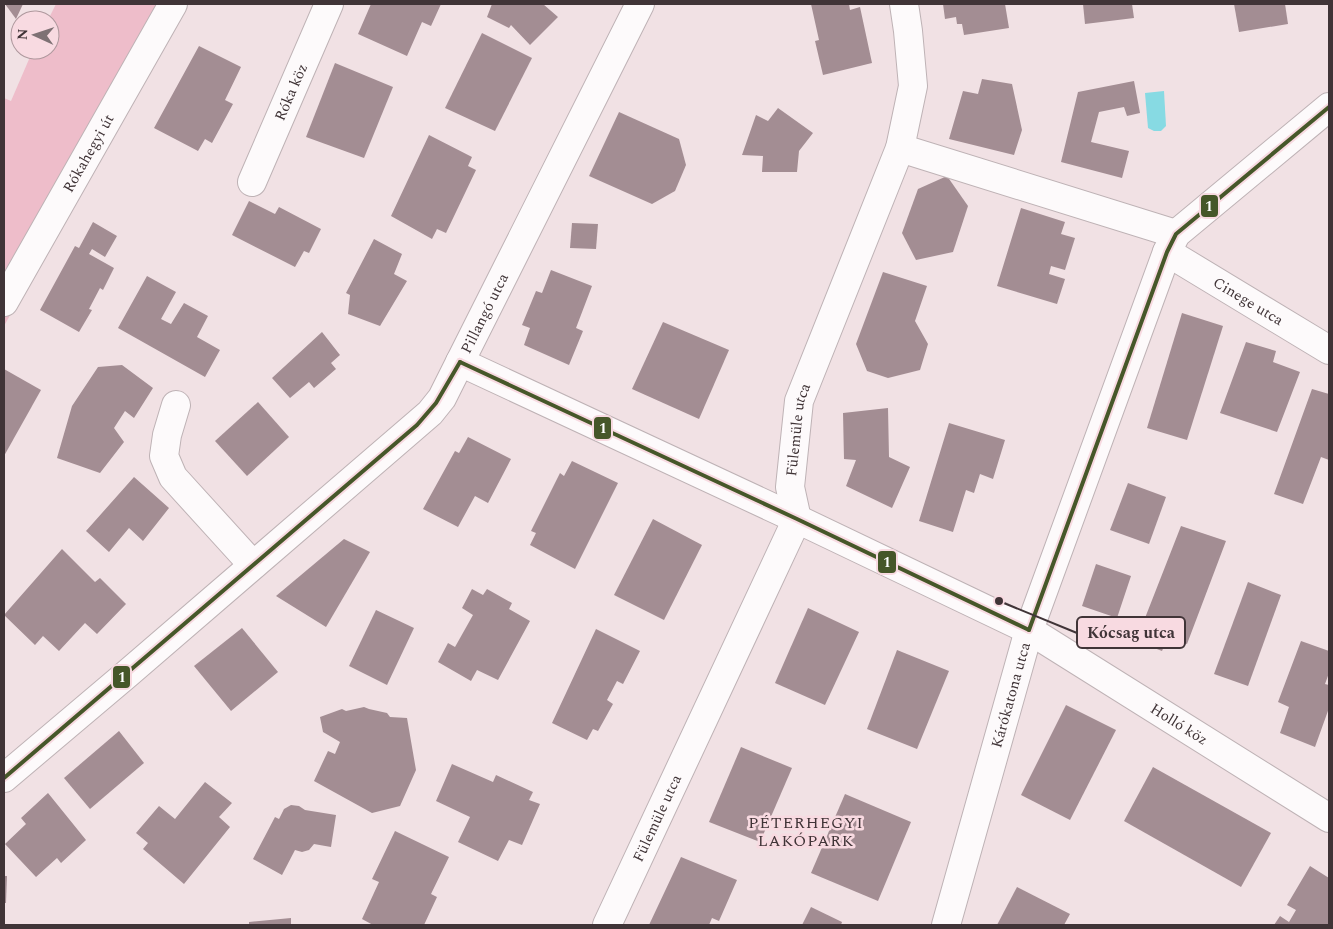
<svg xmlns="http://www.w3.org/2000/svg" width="1333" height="929" font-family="Spectral,serif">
<rect width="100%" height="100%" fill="#f1e1e4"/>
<path fill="#eebdca" d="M 56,4 L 166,4 L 108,141 L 4,326 L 4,98 L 11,101 L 33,50 L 50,50 L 50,20 L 48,20 Z"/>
<path fill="#87dae3" d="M 1164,91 L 1166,126 L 1161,131 L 1154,131 L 1148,128 L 1145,93 Z"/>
<g fill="#a38d93">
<path d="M 5,4 L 23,4 L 16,19 Z"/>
<path d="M 371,4 L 441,4 L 431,26 L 422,22 L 407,56 L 358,34 Z"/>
<path d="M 492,4 L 543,4 L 558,17 L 530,45 L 511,25 L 509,28 L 487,17 Z"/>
<path d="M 811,4 L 849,4 L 850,10 L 860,7 L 872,63 L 823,75 L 815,41 L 819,40 Z"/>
<path d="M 943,4 L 1005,4 L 1009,28 L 964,35 L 962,24 L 957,24 L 956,17 L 945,19 Z"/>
<path d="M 1083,4 L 1132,4 L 1134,18 L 1085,24 Z"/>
<path d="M 1234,4 L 1285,4 L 1288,24 L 1239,32 Z"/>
<path d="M 482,33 L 532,58 L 495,131 L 445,108 Z"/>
<path d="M 199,46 L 241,67 L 225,100 L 233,104 L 212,143 L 205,139 L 198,151 L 154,128 Z"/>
<path d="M 335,63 L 393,87 L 364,158 L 306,137 Z"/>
<path d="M 982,79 L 1012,84 L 1022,130 L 1014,155 L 949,139 L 963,91 L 978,94 Z"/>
<path d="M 1134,81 L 1140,113 L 1127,116 L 1124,107 L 1099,112 L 1091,142 L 1129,151 L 1122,178 L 1061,162 L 1078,92 Z"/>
<path d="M 778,108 L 813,133 L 799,151 L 797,172 L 762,172 L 763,156 L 742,155 L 756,115 L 768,121 Z"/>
<path d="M 619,112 L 679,139 L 686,165 L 675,191 L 652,204 L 589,176 Z"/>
<path d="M 429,135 L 472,157 L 468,166 L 476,170 L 446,233 L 437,229 L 432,239 L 391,216 Z"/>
<path d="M 947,176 L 968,206 L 953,252 L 916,260 L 902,233 L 918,189 Z"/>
<path d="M 249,201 L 275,214 L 279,207 L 321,229 L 309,253 L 304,251 L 295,267 L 232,235 Z"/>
<path d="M 1021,208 L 1065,222 L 1061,234 L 1075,238 L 1065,270 L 1051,266 L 1049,274 L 1065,279 L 1057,304 L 997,286 Z"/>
<path d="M 93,222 L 117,236 L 105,257 L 92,249 L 89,254 L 114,268 L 103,290 L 100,288 L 89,309 L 92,310 L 79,332 L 40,310 L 75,246 L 79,248 Z"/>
<path d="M 572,223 L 598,224 L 596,249 L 570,248 Z"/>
<path d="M 374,239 L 402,254 L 394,274 L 407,281 L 380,326 L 348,314 L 350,295 L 346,293 Z"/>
<path d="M 551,270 L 592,286 L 576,328 L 583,331 L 569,365 L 524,345 L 530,328 L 522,325 L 536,291 L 542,293 Z"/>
<path d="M 883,272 L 927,286 L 915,321 L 928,344 L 920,370 L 888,378 L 867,371 L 856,344 Z"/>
<path d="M 147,276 L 176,292 L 161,319 L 171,324 L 184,303 L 208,316 L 197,337 L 220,350 L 205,377 L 118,328 Z"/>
<path d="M 1182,313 L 1223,326 L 1187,440 L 1147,428 Z"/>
<path d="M 663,322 L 729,350 L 699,419 L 632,389 Z"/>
<path d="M 322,332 L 340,355 L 331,363 L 336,369 L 314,388 L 309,382 L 290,398 L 272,378 Z"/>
<path d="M 1246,342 L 1276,351 L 1273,362 L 1300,372 L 1277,432 L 1220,413 Z"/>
<path d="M 122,365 L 153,388 L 134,418 L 125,411 L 114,428 L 124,442 L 100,473 L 57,458 L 72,406 L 98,367 Z"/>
<path d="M 4,369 L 41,390 L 4,456 Z"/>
<path d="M 1312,389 L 1329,394 L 1329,460 L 1321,457 L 1303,504 L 1274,494 Z"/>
<path d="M 258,402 L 289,437 L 247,476 L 215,441 Z"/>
<path d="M 888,408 L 889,457 L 910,467 L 892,508 L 846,486 L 856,460 L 844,459 L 843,413 Z"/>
<path d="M 949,423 L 1005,440 L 993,479 L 980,474 L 974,493 L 966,490 L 953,532 L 919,521 Z"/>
<path d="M 468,437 L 511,459 L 488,503 L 475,496 L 458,527 L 423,509 L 455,451 L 459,453 Z"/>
<path d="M 572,461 L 618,483 L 575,569 L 530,545 L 536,533 L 531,531 L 560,473 L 564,476 Z"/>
<path d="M 134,477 L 169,508 L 143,541 L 129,528 L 109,552 L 86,531 Z"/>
<path d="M 1128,483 L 1166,497 L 1149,544 L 1110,530 Z"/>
<path d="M 653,519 L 702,545 L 664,620 L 614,595 Z"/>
<path d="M 1181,526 L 1226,541 L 1187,644 L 1168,637 L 1162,651 L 1136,641 Z"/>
<path d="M 344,539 L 370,552 L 326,627 L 276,596 Z"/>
<path d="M 62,549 L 95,582 L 100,578 L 126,604 L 97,634 L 85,623 L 59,651 L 43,636 L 35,645 L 4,615 Z"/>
<path d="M 1096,564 L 1131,576 L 1117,618 L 1082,606 Z"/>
<path d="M 1248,582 L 1281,595 L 1248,686 L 1214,674 Z"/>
<path d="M 472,589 L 483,595 L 487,589 L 512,603 L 509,609 L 530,621 L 498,680 L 477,670 L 471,681 L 438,662 L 448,643 L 455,647 L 473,615 L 462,608 Z"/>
<path d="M 808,608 L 859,632 L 825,705 L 775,683 Z"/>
<path d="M 376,610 L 414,628 L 387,685 L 349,666 Z"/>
<path d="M 242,628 L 278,672 L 231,711 L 194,666 Z"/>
<path d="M 596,629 L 640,651 L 623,684 L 617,681 L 607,700 L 613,704 L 598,731 L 593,729 L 587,740 L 552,723 Z"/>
<path d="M 1301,641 L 1329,651 L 1329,673 L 1325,684 L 1329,685 L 1329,708 L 1315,747 L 1280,733 L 1289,707 L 1278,702 Z"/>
<path d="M 897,650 L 949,671 L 917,749 L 867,729 Z"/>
<path d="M 1066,705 L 1116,730 L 1070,820 L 1021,795 Z"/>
<path d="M 364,707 L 369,709 L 387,713 L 390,717 L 407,718 L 416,770 L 400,806 L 372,813 L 314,781 L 328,751 L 335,754 L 340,742 L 323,732 L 320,717 L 342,709 L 346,711 Z"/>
<path d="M 119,731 L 144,763 L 90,809 L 64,778 Z"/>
<path d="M 741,747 L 792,768 L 760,842 L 709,822 Z"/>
<path d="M 452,764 L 493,782 L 496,775 L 533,792 L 529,800 L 540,804 L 522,845 L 509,840 L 498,861 L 458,842 L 470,817 L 436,801 Z"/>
<path d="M 1153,767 L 1271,833 L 1241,887 L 1124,821 Z"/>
<path d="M 205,782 L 232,803 L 219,817 L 230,827 L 184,884 L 143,849 L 148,843 L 136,833 L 159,806 L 175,819 Z"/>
<path d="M 48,793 L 86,840 L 61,863 L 57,858 L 36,877 L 5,844 L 26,824 L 21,818 Z"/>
<path d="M 845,794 L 911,822 L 878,901 L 811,873 Z"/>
<path d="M 291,805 L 299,806 L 305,810 L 336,815 L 331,847 L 314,844 L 309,850 L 302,852 L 295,850 L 282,875 L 253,859 L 275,817 L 279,819 L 284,809 Z"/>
<path d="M 395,831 L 449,857 L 431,894 L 437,897 L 424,925 L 373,925 L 362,919 L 379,882 L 372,879 Z"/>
<path d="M 681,857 L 737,880 L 719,921 L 712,918 L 709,925 L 649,925 Z"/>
<path d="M 1310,866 L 1329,878 L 1329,925 L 1274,925 L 1280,916 L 1289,922 L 1296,910 L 1287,905 Z"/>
<path d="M 4,876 L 7,876 L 6,903 L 4,903 Z"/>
<path d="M 1017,887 L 1070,914 L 1064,925 L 997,925 Z"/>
<path d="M 811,907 L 842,922 L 841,925 L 802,925 Z"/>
<path d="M 291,918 L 291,925 L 249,925 L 249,922 Z"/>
</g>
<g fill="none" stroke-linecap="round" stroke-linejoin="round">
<g stroke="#beb2b5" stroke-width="30">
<g id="minor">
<path d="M 900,148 L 1176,234"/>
<path id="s1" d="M 252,182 L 329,4"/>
<path id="s2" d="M 1167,252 L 1329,350"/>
<path id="s3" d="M 4,302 L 173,4"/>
<path id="s4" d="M 460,362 L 797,519 L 1029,630 L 1329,818"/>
<path d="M 176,405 L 167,435 L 164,456 L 173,477 L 253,565"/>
<path id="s5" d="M 4,778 L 127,674 L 430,413 L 442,398 L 460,362 L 640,4"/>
<path id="s6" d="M 607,925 L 797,519 L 790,487 L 799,401 L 900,148 L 913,86 L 908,31 L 904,4"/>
<path id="s7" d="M 946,925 L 1029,630 L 1167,252 L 1176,234 L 1329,107"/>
</g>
</g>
<use href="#minor" stroke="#fdfafb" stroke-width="28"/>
<g stroke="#f8dae1" stroke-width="8">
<g id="bus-1">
<path d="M 460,362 L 797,519 L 1029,630"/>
<path d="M 1029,630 L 1167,252 L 1176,234 L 1329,107"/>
<path d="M 4,778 L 417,425 L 436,403 L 460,362"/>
</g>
</g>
<use href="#bus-1" stroke="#465729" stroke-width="4"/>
</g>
<g text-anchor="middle" stroke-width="5" stroke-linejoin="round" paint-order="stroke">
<g font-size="15" fill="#403437" stroke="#f8dae1">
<text dy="5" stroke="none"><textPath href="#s1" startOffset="98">Róka köz</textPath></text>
<text dy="5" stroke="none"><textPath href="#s3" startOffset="171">Rókahegyi út</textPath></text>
<text dy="5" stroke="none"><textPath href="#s2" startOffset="95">Cinege utca</textPath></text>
<text dy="5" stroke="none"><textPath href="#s5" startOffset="675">Pillangó utca</textPath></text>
<text dy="5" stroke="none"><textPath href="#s6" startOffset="539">Fülemüle utca</textPath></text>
<text dy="5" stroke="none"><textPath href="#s7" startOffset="239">Kárókatona utca</textPath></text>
<text dy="5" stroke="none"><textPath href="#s4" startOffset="806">Holló köz</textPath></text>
<text dy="5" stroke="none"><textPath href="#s6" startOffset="118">Fülemüle utca</textPath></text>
</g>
<g font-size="16" letter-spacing="1" fill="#403437" stroke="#f8dae1">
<text x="806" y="828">PÉTERHEGYI<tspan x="806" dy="18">LAKÓPARK</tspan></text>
</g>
</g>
<path fill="none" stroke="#403437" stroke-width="2" d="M999 601L1077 633"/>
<circle fill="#403437" stroke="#f8dae1" stroke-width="2" cx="999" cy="601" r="5"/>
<rect fill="#f8dae1" stroke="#403437" stroke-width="2" x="1077" y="617" width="108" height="31" rx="5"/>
<g font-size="16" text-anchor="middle" font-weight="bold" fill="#403437">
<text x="1131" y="638">Kócsag utca</text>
</g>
<g stroke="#f8dae1" stroke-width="2">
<rect x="1200" y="194" width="19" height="24" rx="5" fill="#465729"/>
<rect x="593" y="416" width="19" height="24" rx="5" fill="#465729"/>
<rect x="877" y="550" width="20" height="24" rx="5" fill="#465729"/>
<rect x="112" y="665" width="19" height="24" rx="5" fill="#465729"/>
</g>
<g font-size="14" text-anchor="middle" font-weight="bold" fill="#fff">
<text x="1209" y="211">1</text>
<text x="603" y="433">1</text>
<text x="887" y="567">1</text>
<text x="122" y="682">1</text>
</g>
<rect width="1333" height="929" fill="none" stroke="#403437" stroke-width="10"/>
<g transform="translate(35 35) rotate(273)"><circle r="24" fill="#f8dae1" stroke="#ae989d"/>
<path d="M0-4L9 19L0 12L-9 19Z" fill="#7e7174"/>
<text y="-8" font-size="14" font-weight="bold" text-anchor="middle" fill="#403437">N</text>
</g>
</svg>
